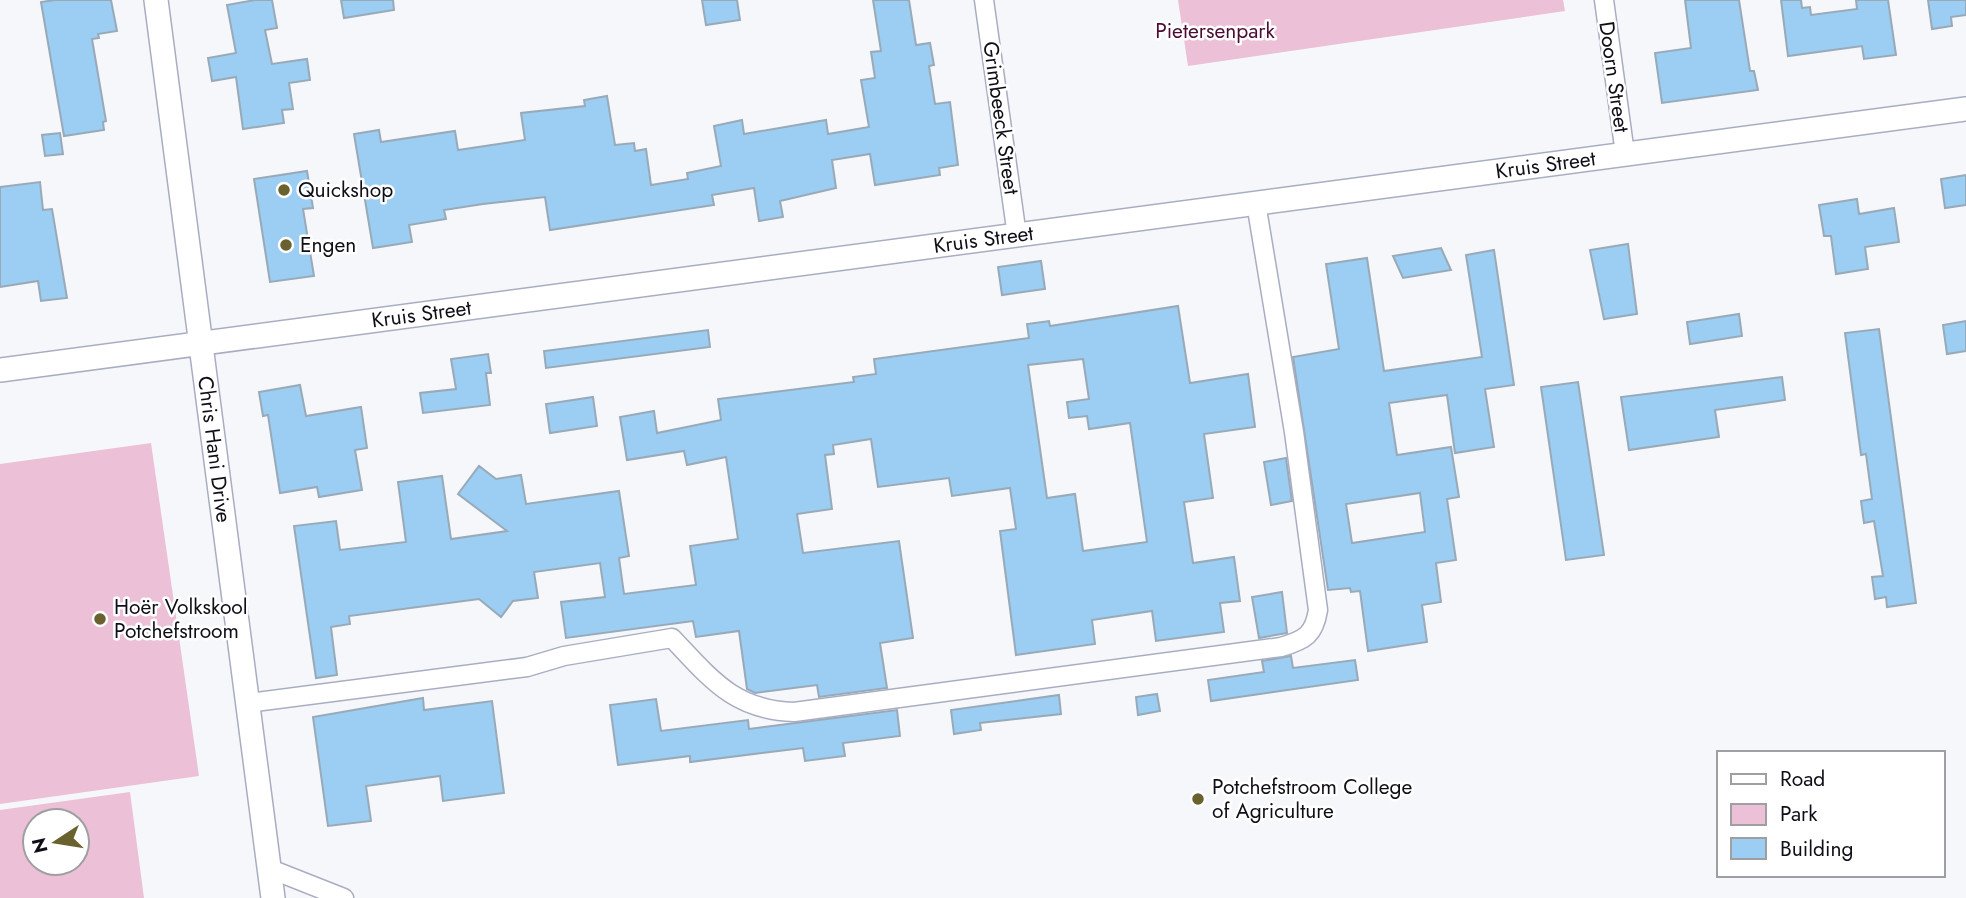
<svg xmlns="http://www.w3.org/2000/svg" width="1966" height="898" font-family="Jost,sans-serif">
<rect width="100%" height="100%" fill="#f6f7fb"/>
<g fill="#ecc0d6" fill-rule="evenodd">
<path d="M 1178,0 L 1563,0 L 1565,11 L 1188,66 Z"/>
<path d="M 151,443 L 199,776 L 0,804 L 0,464 Z"/>
<path d="M 130,792 L 144,898 L 0,898 L 0,810 ZM 77,821 L 77,863 L 35,863 L 35,821 Z"/>
</g>
<g fill="#9ccdf2" stroke="#98aab8" stroke-width="2" fill-rule="evenodd">
<path d="M 55,0 L 111,0 L 117,31 L 98,34 L 99,38 L 92,39 L 106,121 L 103,122 L 104,130 L 64,136 L 41,2 Z"/>
<path d="M 255,0 L 272,0 L 277,28 L 265,30 L 272,64 L 307,59 L 310,80 L 289,83 L 293,109 L 282,110 L 284,123 L 243,129 L 236,77 L 212,81 L 208,58 L 236,53 L 227,5 Z"/>
<path d="M 341,0 L 393,0 L 394,10 L 344,18 Z"/>
<path d="M 702,0 L 737,0 L 740,20 L 706,25 Z"/>
<path d="M 873,0 L 909,0 L 916,45 L 930,43 L 934,65 L 929,66 L 935,104 L 950,102 L 958,165 L 939,168 L 940,175 L 875,185 L 870,154 L 832,160 L 836,188 L 780,201 L 783,217 L 759,221 L 754,188 L 712,195 L 714,205 L 550,230 L 545,197 L 483,204 L 444,210 L 446,219 L 409,225 L 412,242 L 373,248 L 354,134 L 379,130 L 381,142 L 455,131 L 458,150 L 525,140 L 521,113 L 585,106 L 584,100 L 607,96 L 615,145 L 634,143 L 635,151 L 646,149 L 651,185 L 688,179 L 687,173 L 721,166 L 714,126 L 742,120 L 744,134 L 826,120 L 828,134 L 869,127 L 861,80 L 875,78 L 871,52 L 881,51 Z"/>
<path d="M 1685,0 L 1739,0 L 1750,71 L 1754,71 L 1758,90 L 1662,103 L 1655,53 L 1691,48 Z"/>
<path d="M 1781,0 L 1801,0 L 1802,8 L 1810,7 L 1811,15 L 1857,9 L 1856,0 L 1888,0 L 1896,55 L 1864,59 L 1862,46 L 1788,56 Z"/>
<path d="M 1928,0 L 1966,0 L 1966,15 L 1951,17 L 1952,26 L 1932,29 Z"/>
<path d="M 60,133 L 63,154 L 45,156 L 42,135 Z"/>
<path d="M 307,171 L 313,208 L 303,209 L 314,276 L 270,282 L 254,179 Z"/>
<path d="M 1966,175 L 1966,205 L 1945,208 L 1941,179 Z"/>
<path d="M 40,182 L 43,210 L 52,209 L 67,298 L 41,301 L 38,281 L 0,287 L 0,187 Z"/>
<path d="M 1857,199 L 1859,214 L 1894,208 L 1899,242 L 1865,247 L 1868,269 L 1836,274 L 1831,236 L 1824,236 L 1819,205 Z"/>
<path d="M 1628,244 L 1637,314 L 1604,319 L 1590,250 Z"/>
<path d="M 1441,248 L 1451,270 L 1403,278 L 1393,256 Z"/>
<path d="M 1494,250 L 1514,385 L 1485,389 L 1494,447 L 1455,453 L 1447,395 L 1389,403 L 1397,455 L 1451,447 L 1459,497 L 1447,499 L 1456,560 L 1436,563 L 1441,602 L 1422,605 L 1427,642 L 1368,651 L 1360,591 L 1351,592 L 1350,588 L 1328,590 L 1293,357 L 1339,349 L 1326,264 L 1367,258 L 1384,371 L 1482,357 L 1466,255 ZM 1420,493 L 1425,532 L 1352,543 L 1346,504 Z"/>
<path d="M 1041,261 L 1045,289 L 1002,295 L 998,267 Z"/>
<path d="M 1178,306 L 1190,383 L 1248,374 L 1255,427 L 1204,434 L 1213,498 L 1184,502 L 1193,563 L 1234,557 L 1240,601 L 1220,603 L 1224,632 L 1156,641 L 1152,611 L 1092,620 L 1095,644 L 1016,655 L 1000,531 L 1016,529 L 1010,488 L 952,496 L 949,478 L 878,487 L 871,439 L 833,445 L 834,454 L 825,455 L 832,509 L 797,514 L 803,553 L 899,541 L 913,638 L 880,643 L 887,688 L 819,697 L 817,685 L 755,693 L 747,689 L 739,631 L 696,637 L 693,621 L 566,638 L 561,602 L 605,597 L 600,563 L 534,572 L 538,598 L 513,601 L 501,617 L 479,599 L 349,616 L 350,624 L 331,627 L 337,675 L 316,678 L 294,526 L 336,521 L 340,550 L 406,542 L 398,482 L 442,476 L 451,539 L 507,531 L 458,494 L 479,466 L 496,479 L 521,475 L 526,504 L 619,491 L 629,556 L 619,558 L 624,594 L 696,585 L 690,546 L 738,539 L 726,457 L 687,465 L 684,451 L 627,460 L 620,417 L 654,411 L 657,433 L 721,420 L 718,399 L 854,382 L 853,377 L 876,374 L 874,359 L 1029,338 L 1027,324 L 1049,321 L 1050,326 ZM 1083,359 L 1089,399 L 1067,402 L 1069,418 L 1087,416 L 1089,429 L 1130,423 L 1147,542 L 1083,551 L 1075,494 L 1047,498 L 1028,365 Z"/>
<path d="M 1739,314 L 1742,336 L 1690,344 L 1687,322 Z"/>
<path d="M 1966,321 L 1966,351 L 1947,354 L 1943,325 Z"/>
<path d="M 1879,329 L 1916,603 L 1887,607 L 1886,597 L 1875,599 L 1872,577 L 1883,576 L 1874,521 L 1864,523 L 1861,501 L 1872,499 L 1866,454 L 1861,455 L 1845,333 Z"/>
<path d="M 708,330 L 710,347 L 546,368 L 544,351 Z"/>
<path d="M 488,354 L 491,373 L 486,373 L 490,405 L 423,413 L 420,393 L 456,389 L 451,359 Z"/>
<path d="M 1782,377 L 1785,400 L 1715,410 L 1719,437 L 1629,450 L 1621,397 Z"/>
<path d="M 1578,382 L 1604,555 L 1566,560 L 1541,387 Z"/>
<path d="M 300,385 L 306,416 L 361,407 L 367,448 L 355,450 L 362,490 L 319,497 L 317,487 L 280,493 L 268,415 L 263,416 L 259,392 Z"/>
<path d="M 593,397 L 597,426 L 550,433 L 546,404 Z"/>
<path d="M 1286,458 L 1292,501 L 1271,505 L 1264,462 Z"/>
<path d="M 1282,592 L 1287,633 L 1259,638 L 1252,597 Z"/>
<path d="M 1291,656 L 1293,668 L 1355,660 L 1358,680 L 1211,701 L 1208,680 L 1264,672 L 1262,661 Z"/>
<path d="M 1157,694 L 1160,711 L 1138,715 L 1136,697 Z"/>
<path d="M 1059,695 L 1061,714 L 980,723 L 981,730 L 954,734 L 951,710 Z"/>
<path d="M 423,698 L 424,710 L 492,701 L 504,793 L 443,801 L 440,776 L 366,786 L 371,821 L 328,826 L 313,717 Z"/>
<path d="M 656,699 L 661,731 L 748,720 L 749,729 L 897,710 L 900,736 L 843,743 L 845,756 L 805,761 L 803,748 L 690,762 L 690,756 L 618,765 L 610,705 Z"/>
</g>
<g fill="none" stroke-linecap="round" stroke-linejoin="round">
<g stroke="#a9adc1" stroke-width="21">
<g id="minor">
<path d="M 984,0 L 1017,236"/>
<path d="M 1604,0 L 1625,154"/>
<path d="M 248,703 L 527,667 L 564,656 L 672,638 C 711,679 734,710 794,712 L 1281,647 C 1305,640 1314,635 1318,610 L 1294,432 L 1256,203"/>
<path d="M 268,868 L 344,898"/>
</g>
</g>
<g stroke="#a9adc1" stroke-width="26">
<g id="tertiary">
<path id="s1" d="M 156,0 L 273,898"/>
<path id="s2" d="M 0,370 L 1966,109"/>
</g>
</g>
<use href="#minor" stroke="#fff" stroke-width="18"/>
<use href="#tertiary" stroke="#fff" stroke-width="23"/>
</g>
<g fill="#69622f" stroke="#fff" stroke-width="2.5">
<circle cx="284" cy="190" r="7"/>
<circle cx="286" cy="245" r="7"/>
<circle cx="100" cy="619" r="7"/>
<circle cx="1198" cy="799" r="7"/>
</g>
<g text-anchor="middle" stroke-width="5" stroke-linejoin="round" paint-order="stroke">
<g font-size="21" fill="#4c0c34" stroke="#fff">
<text x="1215" y="38">Pietersenpark</text>
</g>
<g font-size="21" fill="#0e0f16" stroke="#fff">
<text transform="translate(1614 77) rotate(82)" y="7">Doorn Street</text>
<text transform="translate(1001 118) rotate(82)" y="7">Grimbeeck Street</text>
<text dy="7" stroke="none"><textPath href="#s2" startOffset="1559">Kruis Street</textPath></text>
<text dy="7" stroke="none"><textPath href="#s2" startOffset="992">Kruis Street</textPath></text>
<text dy="7" stroke="none"><textPath href="#s2" startOffset="425">Kruis Street</textPath></text>
<text dy="7" stroke="none"><textPath href="#s1" startOffset="453">Chris Hani Drive</textPath></text>
</g>
<g font-size="21" fill="#0e0f16" stroke="#fff" text-anchor="start">
<text x="298" y="197">Quickshop</text>
<text x="300" y="252">Engen</text>
<text x="114" y="614">Hoër Volkskool<tspan x="114" dy="24">Potchefstroom</tspan></text>
<text x="1212" y="794">Potchefstroom College<tspan x="1212" dy="24">of Agriculture</tspan></text>
</g>
</g>
<rect x="1717" y="751" width="228" height="126" fill="#ffffff" stroke="#9f9fa2" stroke-width="2"/>
<rect x="1731" y="774" width="35" height="10" fill="#ffffff" stroke="#9f9fa2" stroke-width="2"/>
<text x="1780" y="786" font-size="21" fill="#0e0f16">Road</text>
<rect x="1731" y="804" width="35" height="21" fill="#ecc0d6" stroke="#9f9fa2" stroke-width="2"/>
<text x="1780" y="821" font-size="21" fill="#0e0f16">Park</text>
<rect x="1731" y="838" width="35" height="21" fill="#9ccdf2" stroke="#9f9fa2" stroke-width="2"/>
<text x="1780" y="856" font-size="21" fill="#0e0f16">Building</text>
<g transform="translate(56 842) rotate(258)"><circle r="33" fill="#ffffff" stroke="#9f9fa2" stroke-width="2"/>
<path d="M0-5L12 26L0 18L-12 26Z" fill="#69622f"/>
<text y="-10" font-size="19" font-weight="bold" text-anchor="middle" fill="#0e0f16">N</text>
</g>
</svg>
